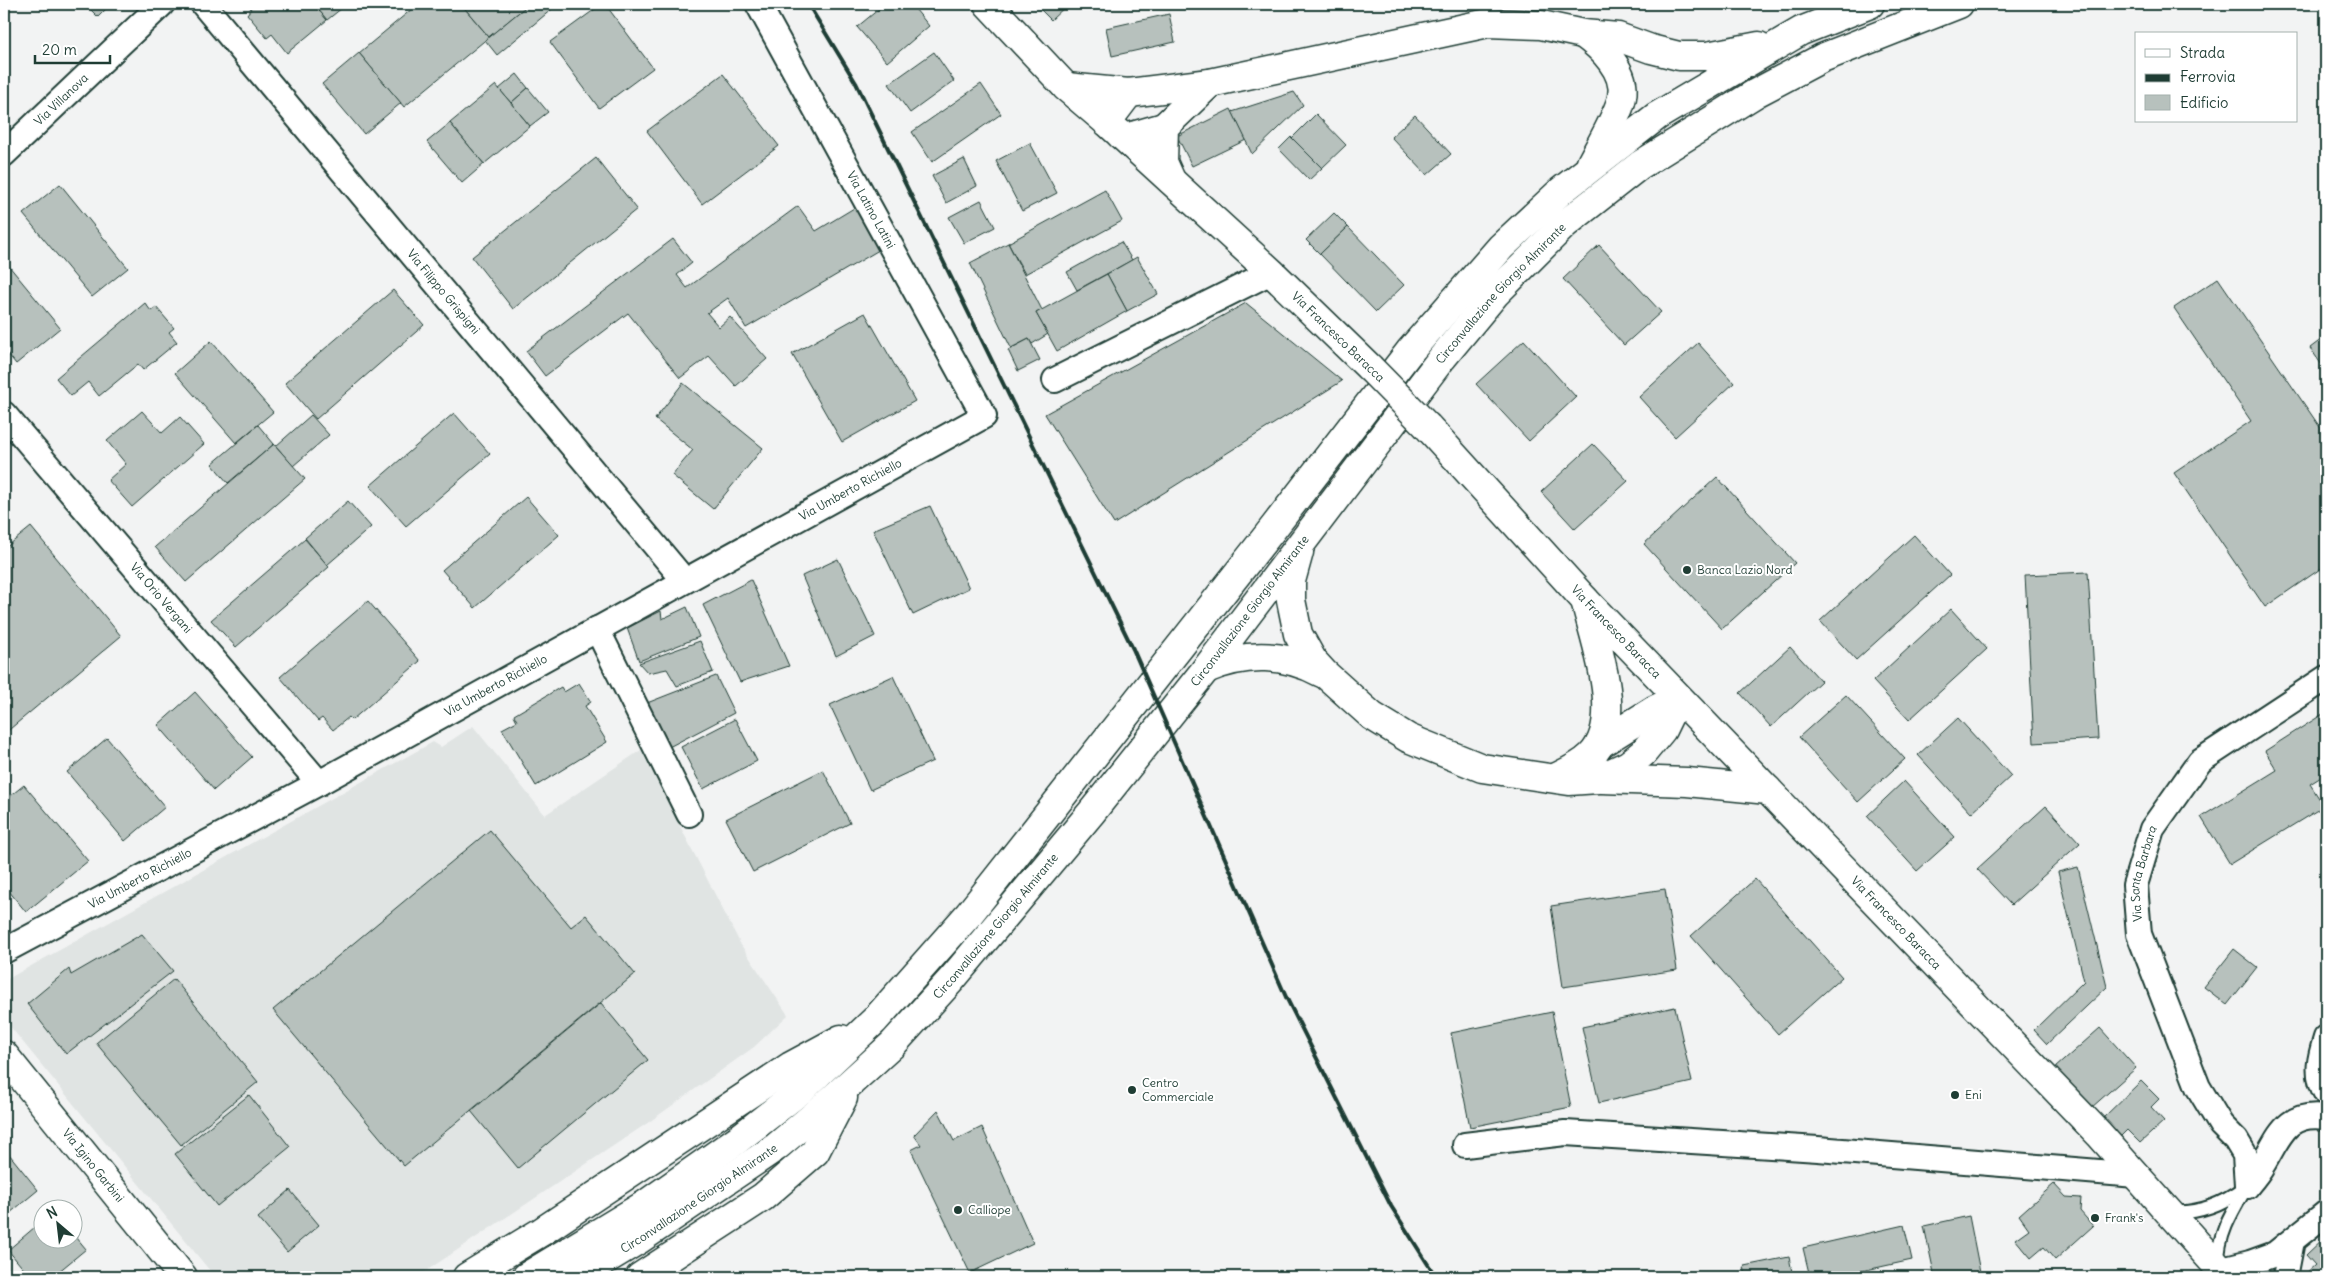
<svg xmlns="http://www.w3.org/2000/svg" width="2330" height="1281" font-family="Delius,sans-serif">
<rect width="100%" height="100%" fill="#f2f3f3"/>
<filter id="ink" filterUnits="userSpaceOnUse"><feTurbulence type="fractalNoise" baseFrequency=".02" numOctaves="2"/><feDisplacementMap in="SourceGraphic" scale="10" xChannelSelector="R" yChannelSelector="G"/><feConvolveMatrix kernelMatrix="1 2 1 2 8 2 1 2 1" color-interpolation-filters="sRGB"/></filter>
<g filter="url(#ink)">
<path fill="#e0e4e3" d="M 473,726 L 545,815 L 641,750 L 741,945 L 788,1015 L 754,1047 L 649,1122 L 417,1277 L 215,1277 L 4,1019 L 4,981 L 433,742 L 441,747 Z"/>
<g fill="#b7c1bd" stroke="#1f3d34">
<path d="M 85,4 L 111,4 L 98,17 Z"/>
<path d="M 247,4 L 314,4 L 327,20 L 287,53 L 272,34 L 267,38 L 247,14 L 251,9 Z"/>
<path d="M 314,4 L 339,4 L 342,8 L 327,20 Z"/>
<path d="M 418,4 L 461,4 L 489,37 L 404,107 L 359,53 Z"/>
<path d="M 461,4 L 529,4 L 489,37 Z"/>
<path d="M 529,4 L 558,4 L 497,55 L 485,40 Z"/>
<path d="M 602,4 L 605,4 L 653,68 L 599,108 L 550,42 Z"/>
<path d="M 885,4 L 911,4 L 929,26 L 887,62 L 857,27 Z"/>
<path d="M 1035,4 L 1068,4 L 1051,20 Z"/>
<path d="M 1169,14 L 1175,42 L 1112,56 L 1106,28 Z"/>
<path d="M 934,52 L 954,81 L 910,113 L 889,84 Z"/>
<path d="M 359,53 L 401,103 L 364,134 L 322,84 Z"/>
<path d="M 517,74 L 528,88 L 511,103 L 499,89 Z"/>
<path d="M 723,74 L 779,146 L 702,204 L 647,131 Z"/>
<path d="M 981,84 L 1001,114 L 932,162 L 912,132 Z"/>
<path d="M 496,85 L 530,126 L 484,164 L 450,123 Z"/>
<path d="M 528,88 L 548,112 L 530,126 L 511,103 Z"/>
<path d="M 1294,92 L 1303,105 L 1252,154 L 1232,112 Z"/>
<path d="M 1231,109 L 1246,140 L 1192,166 L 1177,136 Z"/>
<path d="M 1316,114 L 1346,145 L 1322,168 L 1292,138 Z"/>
<path d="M 1415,115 L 1451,154 L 1427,175 L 1391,137 Z"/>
<path d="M 450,123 L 484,164 L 462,183 L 427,142 Z"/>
<path d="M 1291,137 L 1322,168 L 1309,180 L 1279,149 Z"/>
<path d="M 1030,143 L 1057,193 L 1022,211 L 996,161 Z"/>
<path d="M 596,158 L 637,209 L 513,309 L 472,257 Z"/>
<path d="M 964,159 L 977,186 L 946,203 L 932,176 Z"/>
<path d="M 60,184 L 128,268 L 92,297 L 23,214 Z"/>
<path d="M 1105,190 L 1122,221 L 1025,274 L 1008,243 Z"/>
<path d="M 981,200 L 995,227 L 964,243 L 949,217 Z"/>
<path d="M 859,205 L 884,247 L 746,328 L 728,298 L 707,313 L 719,327 L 730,317 L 767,359 L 736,386 L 709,356 L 680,378 L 628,313 L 545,376 L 526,351 L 673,239 L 692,263 L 677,275 L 687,288 L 798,206 L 816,231 Z"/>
<path d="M 1334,213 L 1348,227 L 1320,254 L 1306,240 Z"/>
<path d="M 1348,227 L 1404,285 L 1376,312 L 1320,254 Z"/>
<path d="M 1121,242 L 1132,260 L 1077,290 L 1067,272 Z"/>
<path d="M 1008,243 L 1042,310 L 1036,313 L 1048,334 L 1032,344 L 1029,339 L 1011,348 L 970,263 Z"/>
<path d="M 1599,245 L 1661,312 L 1624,345 L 1563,279 Z"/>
<path d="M 1137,257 L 1158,294 L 1127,311 L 1107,274 Z"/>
<path d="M 4,260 L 60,328 L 16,364 L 4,349 Z"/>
<path d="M 1107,274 L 1127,311 L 1057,351 L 1036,313 Z"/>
<path d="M 2218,278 L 2326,436 L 2326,565 L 2265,607 L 2174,473 L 2251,421 L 2174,308 Z"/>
<path d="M 393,290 L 424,325 L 316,419 L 285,383 Z"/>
<path d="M 145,303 L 151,311 L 156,307 L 174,328 L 169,332 L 177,342 L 143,370 L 138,364 L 99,396 L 88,382 L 71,396 L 56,378 Z"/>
<path d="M 1246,303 L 1342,381 L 1114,524 L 1045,414 Z"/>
<path d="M 865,313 L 915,401 L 842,442 L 792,354 Z"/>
<path d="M 2326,336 L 2326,371 L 2310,348 Z"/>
<path d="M 1029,339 L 1040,360 L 1018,371 L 1008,350 Z"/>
<path d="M 1524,340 L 1576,397 L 1529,441 L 1476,384 Z"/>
<path d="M 211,341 L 273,412 L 236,443 L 175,373 Z"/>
<path d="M 1698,343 L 1734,383 L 1675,437 L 1639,397 Z"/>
<path d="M 683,383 L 763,448 L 713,509 L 672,475 L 693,450 L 655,419 Z"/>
<path d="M 142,411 L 162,433 L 180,417 L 204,444 L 132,507 L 108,480 L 126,464 L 107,441 Z"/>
<path d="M 454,413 L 490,454 L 406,526 L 370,486 Z"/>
<path d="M 311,415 L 329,435 L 293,466 L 276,446 Z"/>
<path d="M 258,425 L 274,444 L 228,483 L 212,464 Z"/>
<path d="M 274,444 L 305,479 L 186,582 L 155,547 Z"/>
<path d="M 1593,444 L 1628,481 L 1575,529 L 1541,492 Z"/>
<path d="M 1717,477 L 1795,563 L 1722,629 L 1644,544 Z"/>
<path d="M 526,497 L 559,535 L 475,608 L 442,570 Z"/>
<path d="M 348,501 L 371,527 L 327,565 L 305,538 Z"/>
<path d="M 930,506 L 969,588 L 913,615 L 873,530 Z"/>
<path d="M 31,527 L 121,636 L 4,734 L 4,549 Z"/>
<path d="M 1914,535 L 1950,575 L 1856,660 L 1820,621 Z"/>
<path d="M 305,539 L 329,567 L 236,647 L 211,620 Z"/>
<path d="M 838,559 L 875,636 L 836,656 L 802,576 Z"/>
<path d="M 2088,572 L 2098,739 L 2034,743 L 2025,575 Z"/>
<path d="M 751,580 L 789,666 L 740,682 L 703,605 Z"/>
<path d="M 368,601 L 420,661 L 352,720 L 349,717 L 333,730 L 322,718 L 318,721 L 280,677 Z"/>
<path d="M 687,607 L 699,637 L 639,661 L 627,628 L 661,611 L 662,619 Z"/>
<path d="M 1951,609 L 1987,649 L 1909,720 L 1873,681 Z"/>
<path d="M 700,641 L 713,672 L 677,686 L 667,669 L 648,673 L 639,663 Z"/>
<path d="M 1790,647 L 1821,681 L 1771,727 L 1740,693 Z"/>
<path d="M 716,676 L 734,713 L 667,748 L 647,703 Z"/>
<path d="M 893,676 L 933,761 L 870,790 L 830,705 Z"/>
<path d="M 579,683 L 591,702 L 585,706 L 607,742 L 536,786 L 502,729 L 517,721 L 514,715 L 561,687 L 564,692 Z"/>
<path d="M 195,692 L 252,757 L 214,790 L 158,725 Z"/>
<path d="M 1846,695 L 1905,759 L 1858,802 L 1799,737 Z"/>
<path d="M 2326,712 L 2326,774 L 2310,784 L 2324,806 L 2230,864 L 2201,817 L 2277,770 L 2265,751 Z"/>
<path d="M 1958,718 L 2011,776 L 1971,813 L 1918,755 Z"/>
<path d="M 735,719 L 757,761 L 703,789 L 681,747 Z"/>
<path d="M 107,738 L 165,807 L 125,841 L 67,772 Z"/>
<path d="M 823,770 L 850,823 L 753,872 L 726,819 Z"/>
<path d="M 1904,781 L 1955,837 L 1917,871 L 1867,816 Z"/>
<path d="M 24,785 L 88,861 L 26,912 L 4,885 L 4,801 Z"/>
<path d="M 2046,806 L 2080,843 L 2011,905 L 1977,869 Z"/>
<path d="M 490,830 L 571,927 L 586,915 L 635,974 L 404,1166 L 273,1010 Z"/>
<path d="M 2078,867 L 2107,987 L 2047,1044 L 2034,1030 L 2084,981 L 2058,872 Z"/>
<path d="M 1755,879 L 1842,977 L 1778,1034 L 1691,936 Z"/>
<path d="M 1665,889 L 1677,970 L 1563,987 L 1551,906 Z"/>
<path d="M 142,934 L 173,971 L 66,1054 L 27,1004 L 69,969 L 71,975 Z"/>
<path d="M 2234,949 L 2257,967 L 2227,1005 L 2204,987 Z"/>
<path d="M 174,979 L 258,1082 L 181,1145 L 96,1043 Z"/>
<path d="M 601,1003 L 648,1060 L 518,1168 L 471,1111 Z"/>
<path d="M 1675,1007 L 1692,1082 L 1599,1103 L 1582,1027 Z"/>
<path d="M 1552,1012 L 1571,1107 L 1470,1127 L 1451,1033 Z"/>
<path d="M 2100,1028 L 2136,1068 L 2091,1108 L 2055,1068 Z"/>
<path d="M 2141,1081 L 2159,1099 L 2151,1107 L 2164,1121 L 2140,1143 L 2127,1130 L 2119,1138 L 2101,1120 Z"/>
<path d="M 249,1095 L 290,1147 L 217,1206 L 175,1154 Z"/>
<path d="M 938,1110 L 954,1141 L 982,1127 L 1033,1243 L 970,1273 L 911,1150 L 921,1145 L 914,1135 Z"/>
<path d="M 9,1154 L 38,1190 L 4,1218 L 4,1159 Z"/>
<path d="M 2054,1184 L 2066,1197 L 2081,1198 L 2080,1211 L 2093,1226 L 2055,1260 L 2044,1247 L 2031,1258 L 2015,1239 L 2029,1229 L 2019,1215 Z"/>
<path d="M 290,1190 L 319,1225 L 287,1252 L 258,1218 Z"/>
<path d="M 1969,1216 L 1981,1277 L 1916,1277 L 1934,1273 L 1924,1226 Z"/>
<path d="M 42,1221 L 42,1238 L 72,1238 L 72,1232 L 86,1249 L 52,1277 L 30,1277 L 8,1250 Z"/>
<path d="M 1904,1225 L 1912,1260 L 1834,1277 L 1810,1277 L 1803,1248 Z"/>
<path d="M 2326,1236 L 2326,1277 L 2308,1277 L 2305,1274 L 2315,1265 L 2306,1255 Z"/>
<path d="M 1789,1257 L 1793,1277 L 1746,1277 L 1744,1266 Z"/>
</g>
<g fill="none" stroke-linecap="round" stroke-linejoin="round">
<g stroke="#1f3d34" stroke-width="16">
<g id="lane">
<path d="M 2171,1212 C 2198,1214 2221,1205 2243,1189"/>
<path d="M 2218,1264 C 2217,1235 2233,1210 2247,1186"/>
</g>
</g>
<g stroke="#1f3d34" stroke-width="28">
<g id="street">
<path id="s1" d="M 203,4 L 684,580"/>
<path id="s2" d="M 4,154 L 162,4"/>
<path d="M 1055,380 L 1271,272"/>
<path id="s3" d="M 4,414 L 319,783"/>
<path d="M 597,629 L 689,814"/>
<path id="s4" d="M 4,951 L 319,783 L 984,416 L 758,4"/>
<path d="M 2326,1038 C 2320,1057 2315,1074 2326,1093"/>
<path d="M 1465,1145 L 1565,1133 L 1818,1149 L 2136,1175"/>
<path id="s5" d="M 2247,1186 L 2245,1155 L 2236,1140 L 2221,1125 L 2198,1087 L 2139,934 L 2135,885 L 2152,829 L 2200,761 L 2326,678"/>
<path d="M 2247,1186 C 2253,1179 2259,1172 2263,1164 C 2280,1136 2286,1111 2326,1117"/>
<path d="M 2218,1268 L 2226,1269 L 2250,1263 L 2275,1254 L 2326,1213"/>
<path d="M 2285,1277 L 2292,1241"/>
</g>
</g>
<g stroke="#1f3d34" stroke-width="31">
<g id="secondary">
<path d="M 988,4 L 1066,87 L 1107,122 L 1271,272 L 1370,368"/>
<path id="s6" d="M 1428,427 L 1585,600 L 2099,1134 L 2227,1277"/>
<path id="s7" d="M 4,1055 L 183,1277"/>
</g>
</g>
<g stroke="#1f3d34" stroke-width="31">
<g id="highway">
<path d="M 1583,34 C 1601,47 1627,71 1622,97 C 1619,114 1599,147 1591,163"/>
<path d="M 1066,87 L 1129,93 L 1210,83 L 1488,23 L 1541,25 L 1583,34 L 1618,37 L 1651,49 L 1679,56 L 1707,56 L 1759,46"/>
<path d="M 1107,122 L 1129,93"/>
<path d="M 1121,135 L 1126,138 L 1164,127"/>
<path d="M 1171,180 L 1163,162 L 1164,127 L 1210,83"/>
<path d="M 1299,552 L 1291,581 L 1291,600 L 1298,634 L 1313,661 L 1324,673 L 1372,716 L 1408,738 L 1482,768 L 1569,781 L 1598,779 L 1628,765 L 1643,753 L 1662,730 L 1677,699"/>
<path d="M 1206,669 C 1247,652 1284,653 1322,673"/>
<path d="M 1600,744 L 1654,710 L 1677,699"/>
<path d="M 1555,778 C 1567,772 1581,766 1591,756 C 1626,721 1595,642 1585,600"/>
<path d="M 1602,779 L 1687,782 L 1768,790"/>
<path d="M 467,1277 L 541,1232 L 791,1066 L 841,1039"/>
<path d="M 526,1277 L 646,1204 L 737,1140 L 800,1091 L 875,1020 L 969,914 L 1271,531 L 1410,351 L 1501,247 L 1561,191 L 1657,116 L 1801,31 L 1870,4"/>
<path id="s8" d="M 577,1277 L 640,1239 L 776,1147 L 818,1112 L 892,1045 L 952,979 L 1091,813 L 1206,669 L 1442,358 L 1495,294 L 1565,224 L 1640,165 L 1756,93 L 1822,58 L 1959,4"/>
<path d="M 640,1277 L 763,1197 L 815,1152 L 843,1098"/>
</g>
</g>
<use href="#lane" stroke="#fff" stroke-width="12"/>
<use href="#street" stroke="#fff" stroke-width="24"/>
<use href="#secondary" stroke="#fff" stroke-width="28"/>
<use href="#highway" stroke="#fff" stroke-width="28"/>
<path stroke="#1f3d34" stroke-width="4" d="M 808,4 L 856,83 L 1133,649 L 1286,997 L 1391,1206 L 1436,1277"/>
<g stroke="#1f3d34" stroke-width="31" stroke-linecap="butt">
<path id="secondary-bridge" d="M 1370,368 L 1428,427"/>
</g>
<use href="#secondary-bridge" stroke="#fff" stroke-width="28"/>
</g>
</g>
<g fill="#1f3d34" stroke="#fff" stroke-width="2">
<circle cx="1687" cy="570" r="5"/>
<circle cx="1132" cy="1090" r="5"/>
<circle cx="1955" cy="1095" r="5"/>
<circle cx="958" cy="1210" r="5"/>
<circle cx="2095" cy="1218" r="5"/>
</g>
<g text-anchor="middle" stroke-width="4" stroke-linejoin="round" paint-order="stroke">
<g font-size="12" fill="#1f3d34" stroke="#fff">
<text dy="4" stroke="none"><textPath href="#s2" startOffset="79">Via Villanova</textPath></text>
<text transform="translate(871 210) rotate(61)" y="4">Via Latino Latini</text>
<text dy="4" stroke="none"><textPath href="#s1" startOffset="375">Via Filippo Grispigni</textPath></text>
<text dy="4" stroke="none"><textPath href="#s8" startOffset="1360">Circonvallazione Giorgio Almirante</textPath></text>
<text transform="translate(1338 337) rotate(44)" y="4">Via Francesco Baracca</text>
<text dy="4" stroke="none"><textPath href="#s4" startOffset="964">Via Umberto Richiello</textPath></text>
<text dy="4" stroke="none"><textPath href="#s3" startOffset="242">Via Orio Vergani</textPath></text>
<text dy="4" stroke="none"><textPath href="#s8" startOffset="955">Circonvallazione Giorgio Almirante</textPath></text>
<text dy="4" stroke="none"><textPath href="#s6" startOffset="278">Via Francesco Baracca</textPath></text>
<text dy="4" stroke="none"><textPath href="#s4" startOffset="559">Via Umberto Richiello</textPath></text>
<text dy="4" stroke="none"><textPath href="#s5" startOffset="340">Via Santa Barbara</textPath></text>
<text dy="4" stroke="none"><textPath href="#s4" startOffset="154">Via Umberto Richiello</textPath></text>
<text dy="4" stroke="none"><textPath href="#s6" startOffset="682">Via Francesco Baracca</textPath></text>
<text dy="4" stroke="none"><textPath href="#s8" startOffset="550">Circonvallazione Giorgio Almirante</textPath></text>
<text dy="4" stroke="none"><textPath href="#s7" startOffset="142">Via Igino Garbini</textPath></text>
<text dy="4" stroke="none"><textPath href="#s8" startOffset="145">Circonvallazione Giorgio Almirante</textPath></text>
</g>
<g font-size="12" fill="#1f3d34" stroke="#fff" text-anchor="start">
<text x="1697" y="574">Banca Lazio Nord</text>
<text x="1142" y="1087">Centro<tspan x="1142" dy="14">Commerciale</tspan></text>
<text x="1965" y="1099">Eni</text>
<text x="968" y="1214">Calliope</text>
<text x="2105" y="1222">Frank's</text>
</g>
</g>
<rect width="2330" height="1281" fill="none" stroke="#fff" stroke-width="20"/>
<rect x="10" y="10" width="2310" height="1261" fill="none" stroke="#1f3d34" stroke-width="2" filter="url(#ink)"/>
<rect x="2135" y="32" width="162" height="90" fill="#ffffff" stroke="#a5b1ae"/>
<rect x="2145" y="49" width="25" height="8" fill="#ffffff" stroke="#a5b1ae"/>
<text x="2180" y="58" font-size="15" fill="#1f3d34">Strada</text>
<rect x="2145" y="74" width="25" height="8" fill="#1f3d34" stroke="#a5b1ae"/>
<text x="2180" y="82" font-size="15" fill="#1f3d34">Ferrovia</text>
<rect x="2145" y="95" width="25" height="15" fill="#b7c1bd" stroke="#a5b1ae"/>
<text x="2180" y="108" font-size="15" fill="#1f3d34">Edificio</text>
<g transform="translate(58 1224) rotate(332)"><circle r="24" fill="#ffffff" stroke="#a5b1ae"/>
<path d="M0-4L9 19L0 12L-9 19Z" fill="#1f3d34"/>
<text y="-8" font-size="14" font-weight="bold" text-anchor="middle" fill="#1f3d34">N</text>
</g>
<path d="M35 55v8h75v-8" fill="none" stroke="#1f3d34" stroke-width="2.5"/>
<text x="42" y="55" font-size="15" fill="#1f3d34" stroke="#ffffff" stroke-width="4" paint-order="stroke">20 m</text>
</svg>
